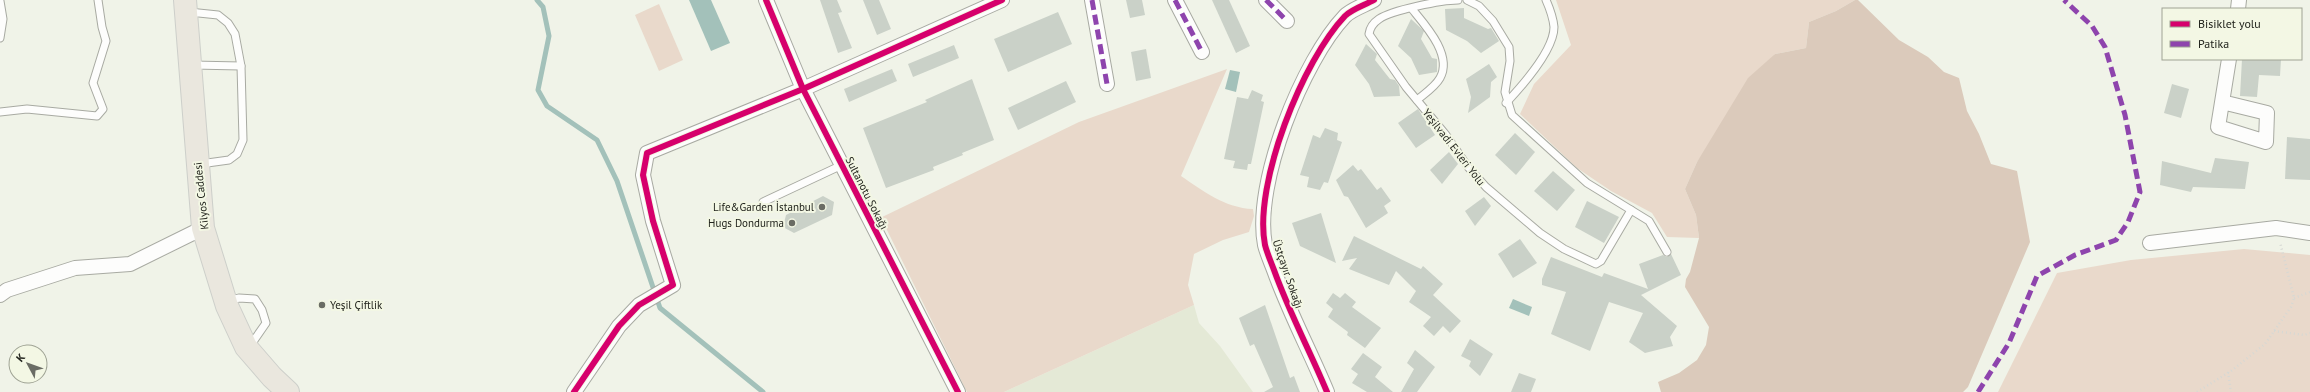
<svg xmlns="http://www.w3.org/2000/svg" width="2310" height="392" font-family="'PT Sans',sans-serif">
<rect width="100%" height="100%" fill="#f0f3e8"/>
<path fill="#e4e9d6" d="M 1194,305 L 1199,323 L 1220,346 L 1253,392 L 1004,392 Z"/>
<g fill="#e9d9cb">
<path d="M 1556,0 L 1855,0 L 1836,11 L 1809,22 L 1806,48 L 1775,54 L 1697,162 L 1685,189 L 1696,215 L 1699,238 L 1667,237 L 1652,213 L 1611,191 L 1577,168 L 1520,114 L 1534,84 L 1571,45 Z"/>
<path d="M 659,4 L 683,60 L 659,71 L 635,15 Z"/>
<path d="M 1227,69 L 1181,176 C 1203,191 1225,208 1253,209 L 1254,216 L 1249,232 L 1223,240 L 1194,254 L 1188,285 L 1194,305 L 1004,392 L 967,392 L 884,224 L 878,219 L 1079,122 Z"/>
<path d="M 2244,249 L 2310,255 L 2310,392 L 1998,392 L 2057,273 L 2131,260 Z"/>
</g>
<path fill="#dbcabb" d="M 1855,0 L 1858,0 L 1899,40 L 1928,57 L 1944,72 L 1959,78 L 1967,111 L 1979,134 L 1991,164 L 2017,171 L 2030,242 L 1968,387 L 1963,392 L 1661,392 L 1658,382 L 1679,373 L 1697,360 L 1706,345 L 1709,327 L 1685,287 L 1686,279 L 1690,272 L 1699,238 L 1696,215 L 1685,189 L 1697,162 L 1748,78 L 1775,54 L 1806,48 L 1809,22 L 1836,11 Z"/>
<g fill="#a3c1ba">
<path d="M 689,0 L 711,0 L 730,43 L 711,51 Z"/>
<path d="M 1230,70 L 1240,72 L 1236,92 L 1225,89 Z"/>
<path d="M 1513,299 L 1532,307 L 1529,316 L 1509,308 Z"/>
</g>
<g fill="none" stroke-linecap="round" stroke-linejoin="round">
<path stroke="#a3c1ba" stroke-width="5" d="M 537,0 L 543,7 L 549,36 L 538,90 L 547,106 L 597,140 L 617,181 L 660,308 L 763,392"/>
</g>
<g fill="#cad1c8">
<path d="M 820,0 L 837,0 L 842,12 L 838,13 L 852,48 L 838,53 Z"/>
<path d="M 863,0 L 879,0 L 891,29 L 877,35 Z"/>
<path d="M 1126,0 L 1142,0 L 1145,15 L 1130,18 Z"/>
<path d="M 1212,0 L 1229,0 L 1250,46 L 1236,53 Z"/>
<path d="M 1464,8 L 1464,18 L 1488,29 L 1491,28 L 1499,41 L 1481,53 L 1467,41 L 1446,30 L 1445,9 Z"/>
<path d="M 1058,12 L 1072,44 L 1008,72 L 994,39 Z"/>
<path d="M 1411,19 L 1424,31 L 1421,39 L 1432,58 L 1437,59 L 1437,72 L 1419,75 L 1411,58 L 1398,46 Z"/>
<path d="M 1366,44 L 1377,54 L 1375,60 L 1386,74 L 1390,79 L 1395,80 L 1399,86 L 1400,96 L 1374,97 L 1369,84 L 1355,65 Z"/>
<path d="M 954,45 L 959,58 L 913,77 L 908,64 Z"/>
<path d="M 1146,49 L 1151,78 L 1136,81 L 1131,52 Z"/>
<path d="M 2242,59 L 2281,59 L 2280,76 L 2259,75 L 2257,97 L 2240,96 Z"/>
<path d="M 1489,64 L 1497,77 L 1491,82 L 1490,97 L 1468,113 L 1471,97 L 1466,79 Z"/>
<path d="M 892,69 L 897,81 L 849,102 L 844,89 Z"/>
<path d="M 972,79 L 994,140 L 962,153 L 963,155 L 933,167 L 934,170 L 886,188 L 863,128 L 927,102 L 925,100 Z"/>
<path d="M 1066,81 L 1076,102 L 1018,130 L 1008,108 Z"/>
<path d="M 2172,84 L 2189,89 L 2181,118 L 2164,113 Z"/>
<path d="M 1252,90 L 1263,95 L 1261,101 L 1264,102 L 1251,164 L 1248,164 L 1247,170 L 1233,168 L 1235,161 L 1224,159 L 1237,97 L 1248,99 Z"/>
<path d="M 1418,109 L 1435,135 L 1416,148 L 1398,123 Z"/>
<path d="M 1325,128 L 1338,133 L 1337,140 L 1342,142 L 1328,183 L 1324,182 L 1320,190 L 1307,187 L 1309,177 L 1300,175 L 1313,135 L 1320,138 Z"/>
<path d="M 1515,133 L 1535,152 L 1516,175 L 1495,155 Z"/>
<path d="M 2287,137 L 2310,139 L 2310,180 L 2285,179 Z"/>
<path d="M 1449,152 L 1458,164 L 1442,184 L 1430,170 Z"/>
<path d="M 2215,158 L 2249,162 L 2245,189 L 2193,187 L 2191,192 L 2160,185 L 2162,161 L 2211,173 Z"/>
<path d="M 1353,165 L 1358,171 L 1361,169 L 1377,190 L 1381,187 L 1391,201 L 1384,206 L 1388,213 L 1366,228 L 1348,197 L 1344,196 L 1336,180 Z"/>
<path d="M 1553,171 L 1575,190 L 1557,211 L 1534,191 Z"/>
<path d="M 823,196 L 834,202 L 832,215 L 794,233 L 783,227 L 786,215 Z"/>
<path d="M 1484,197 L 1491,206 L 1475,226 L 1465,211 Z"/>
<path d="M 1587,201 L 1619,217 L 1604,243 L 1575,227 Z"/>
<path d="M 1321,213 L 1336,263 L 1300,246 L 1292,223 Z"/>
<path d="M 1354,236 L 1421,269 L 1423,266 L 1443,284 L 1433,295 L 1461,321 L 1450,333 L 1443,326 L 1434,336 L 1423,326 L 1431,317 L 1409,302 L 1416,291 L 1396,271 L 1389,285 L 1349,269 L 1357,258 L 1342,261 Z"/>
<path d="M 1520,239 L 1537,263 L 1513,278 L 1498,254 Z"/>
<path d="M 1671,254 L 1681,275 L 1641,295 L 1677,326 L 1670,337 L 1673,346 L 1645,353 L 1629,342 L 1643,313 L 1609,302 L 1590,351 L 1551,334 L 1566,292 L 1542,285 L 1542,279 L 1551,257 L 1602,277 L 1604,273 L 1648,289 L 1639,264 L 1663,255 L 1667,257 Z"/>
<path d="M 1333,293 L 1340,298 L 1345,293 L 1356,302 L 1352,307 L 1381,328 L 1365,348 L 1347,335 L 1348,332 L 1328,317 L 1333,309 L 1326,303 Z"/>
<path d="M 1265,305 L 1290,378 L 1294,376 L 1300,392 L 1264,392 L 1273,387 L 1254,344 L 1250,346 L 1239,318 Z"/>
<path d="M 1470,339 L 1493,354 L 1480,376 L 1469,366 L 1471,361 L 1461,356 Z"/>
<path d="M 1415,350 L 1435,367 L 1417,392 L 1401,392 L 1414,369 L 1407,363 Z"/>
<path d="M 1363,353 L 1382,367 L 1375,377 L 1393,392 L 1367,392 L 1352,383 L 1358,374 L 1351,369 Z"/>
<path d="M 1519,373 L 1536,379 L 1531,392 L 1511,392 Z"/>
</g>
<g fill="none" stroke-linecap="round" stroke-linejoin="round">
<g stroke="#a8aaa2" stroke-width="9">
<g id="lane">
<path d="M 1458,0 C 1442,0 1392,10 1379,19 C 1373,23 1370,27 1369,34 L 1406,87 L 1446,135 L 1468,167 L 1486,187 L 1540,233 L 1564,249 L 1596,264 L 1601,261 L 1631,210"/>
<path d="M 1467,0 L 1479,6 L 1493,21 L 1509,47 L 1510,61 L 1505,92 L 1512,115 L 1587,183 L 1649,221 L 1667,252"/>
<path d="M 0,1 L 3,19 L 0,38"/>
<path d="M 1412,9 C 1425,25 1453,55 1440,78 C 1435,87 1424,94 1417,100"/>
<path d="M 189,12 L 218,15 L 228,23 L 235,34 L 241,66 L 243,140 L 237,154 L 229,160 L 200,164"/>
<path d="M 192,65 L 241,66"/>
<path d="M 1506,103 C 1521,87 1554,50 1554,27 C 1553,17 1550,9 1546,0"/>
<path d="M 0,112 L 27,109 L 97,116 L 103,109 L 93,83 L 106,41 L 102,27 L 98,0"/>
<path d="M 763,202 L 842,165"/>
<path d="M 228,301 L 239,298 L 255,299 L 262,310 L 266,323 L 250,346"/>
</g>
</g>
<g stroke="#a8aaa2" stroke-width="16">
<g id="street">
<path d="M 766,0 L 803,89 L 958,392"/>
<path d="M 1092,0 L 1107,84"/>
<path d="M 1175,0 L 1202,52"/>
<path d="M 1266,0 L 1287,21"/>
<path d="M 2238,9 L 2239,0"/>
<path d="M 2222,102 L 2267,113 L 2266,142 L 2218,127 L 2229,59"/>
<path d="M 2150,243 L 2276,228 L 2310,233"/>
<path d="M 0,295 L 7,290 L 75,268 L 130,264 L 203,228"/>
<path d="M 574,392 L 619,326 L 639,305 L 673,285 L 653,221 L 643,175 L 647,153 L 803,89 L 1002,0"/>
<path d="M 1327,392 C 1310,351 1289,312 1274,270 C 1271,262 1267,253 1265,245 C 1253,184 1303,60 1345,16 C 1352,9 1365,5 1374,0"/>
</g>
</g>
<g stroke="#cdcfca" stroke-width="24">
<path id="primary" d="M 185,0 L 203,228 L 227,306 L 246,347 L 272,377 L 288,392"/>
</g>
<g stroke="#d6d8d4" stroke-width="2.5" stroke-dasharray="1 3" stroke-linecap="butt">
<path d="M 2294,298 L 2310,292"/>
<path d="M 2274,331 L 2304,335 L 2310,333"/>
<path d="M 2228,372 L 2231,392"/>
<path d="M 2197,392 L 2231,371 L 2265,344 L 2291,307 L 2294,298 L 2280,242"/>
</g>
<use href="#lane" stroke="#fdfdfc" stroke-width="7"/>
<use href="#street" stroke="#fdfdfc" stroke-width="14"/>
<use href="#primary" stroke="#eae7de" stroke-width="22"/>
<g stroke="#8e44ad" stroke-width="5" stroke-dasharray="10 5" stroke-linecap="butt">
<path d="M 1092,0 L 1107,84"/>
<path d="M 1175,0 L 1202,52"/>
<path d="M 1266,0 L 1287,21"/>
<path d="M 1978,392 L 2009,343 L 2037,276 L 2075,255 L 2116,240 L 2128,222 L 2140,192 L 2125,115 L 2105,47 L 2092,26 L 2064,0"/>
</g>
<g stroke="#f3f7e4" stroke-width="8">
<g id="cycleway">
<path d="M 766,0 L 803,89 L 958,392"/>
<path d="M 574,392 L 619,326 L 639,305 L 673,285 L 653,221 L 643,175 L 647,153 L 803,89 L 1002,0"/>
<path d="M 1327,392 C 1310,351 1289,312 1274,270 C 1271,262 1267,253 1265,245 C 1253,184 1303,60 1345,16 C 1352,9 1365,5 1374,0"/>
</g>
</g>
<use href="#cycleway" stroke="#d6006c" stroke-width="6"/>
</g>
<g fill="#6a6c64" stroke="#f3f7e4" stroke-width="1.5">
<circle cx="822" cy="207" r="4"/>
<circle cx="792" cy="223" r="4"/>
<circle cx="322" cy="305" r="4"/>
</g>
<g text-anchor="middle" stroke-width="4" stroke-linejoin="round" paint-order="stroke">
<g font-size="11" fill="#22241d" stroke="#f3f7e4">
<text transform="translate(1454 147) rotate(52)" y="4">Yeşilvadi Evleri Yolu</text>
<text transform="translate(867 193) rotate(63)" y="4">Sultanotu Sokağı</text>
<text transform="translate(201 196) rotate(-96)" y="4">Kilyos Caddesi</text>
<text transform="translate(1288 274) rotate(71)" y="4">Üstçayır Sokağı</text>
</g>
<g font-size="11" fill="#22241d" stroke="#f3f7e4" text-anchor="end">
<text x="814" y="211">Life&amp;Garden İstanbul</text>
<text x="784" y="227">Hugs Dondurma</text>
<text x="330" y="309" text-anchor="start">Yeşil Çiftlik</text>
</g>
</g>
<rect x="2162" y="8" width="140" height="52" fill="#f3f7e4" stroke="#9fa394"/>
<rect x="2170" y="21" width="20" height="6" fill="#d6006c" stroke="#9fa394"/>
<text x="2198" y="28" font-size="12" fill="#22241d">Bisiklet yolu</text>
<rect x="2170" y="41" width="20" height="6" fill="#8e44ad" stroke="#9fa394"/>
<text x="2198" y="48" font-size="12" fill="#22241d">Patika</text>
<g transform="translate(28 364) rotate(311)"><circle r="19" fill="#f3f7e4" stroke="#9fa394"/>
<path d="M0-3L7 15L0 10L-7 15Z" fill="#6a6c64"/>
<text y="-6" font-size="11" font-weight="bold" text-anchor="middle" fill="#22241d">K</text>
</g>
</svg>
